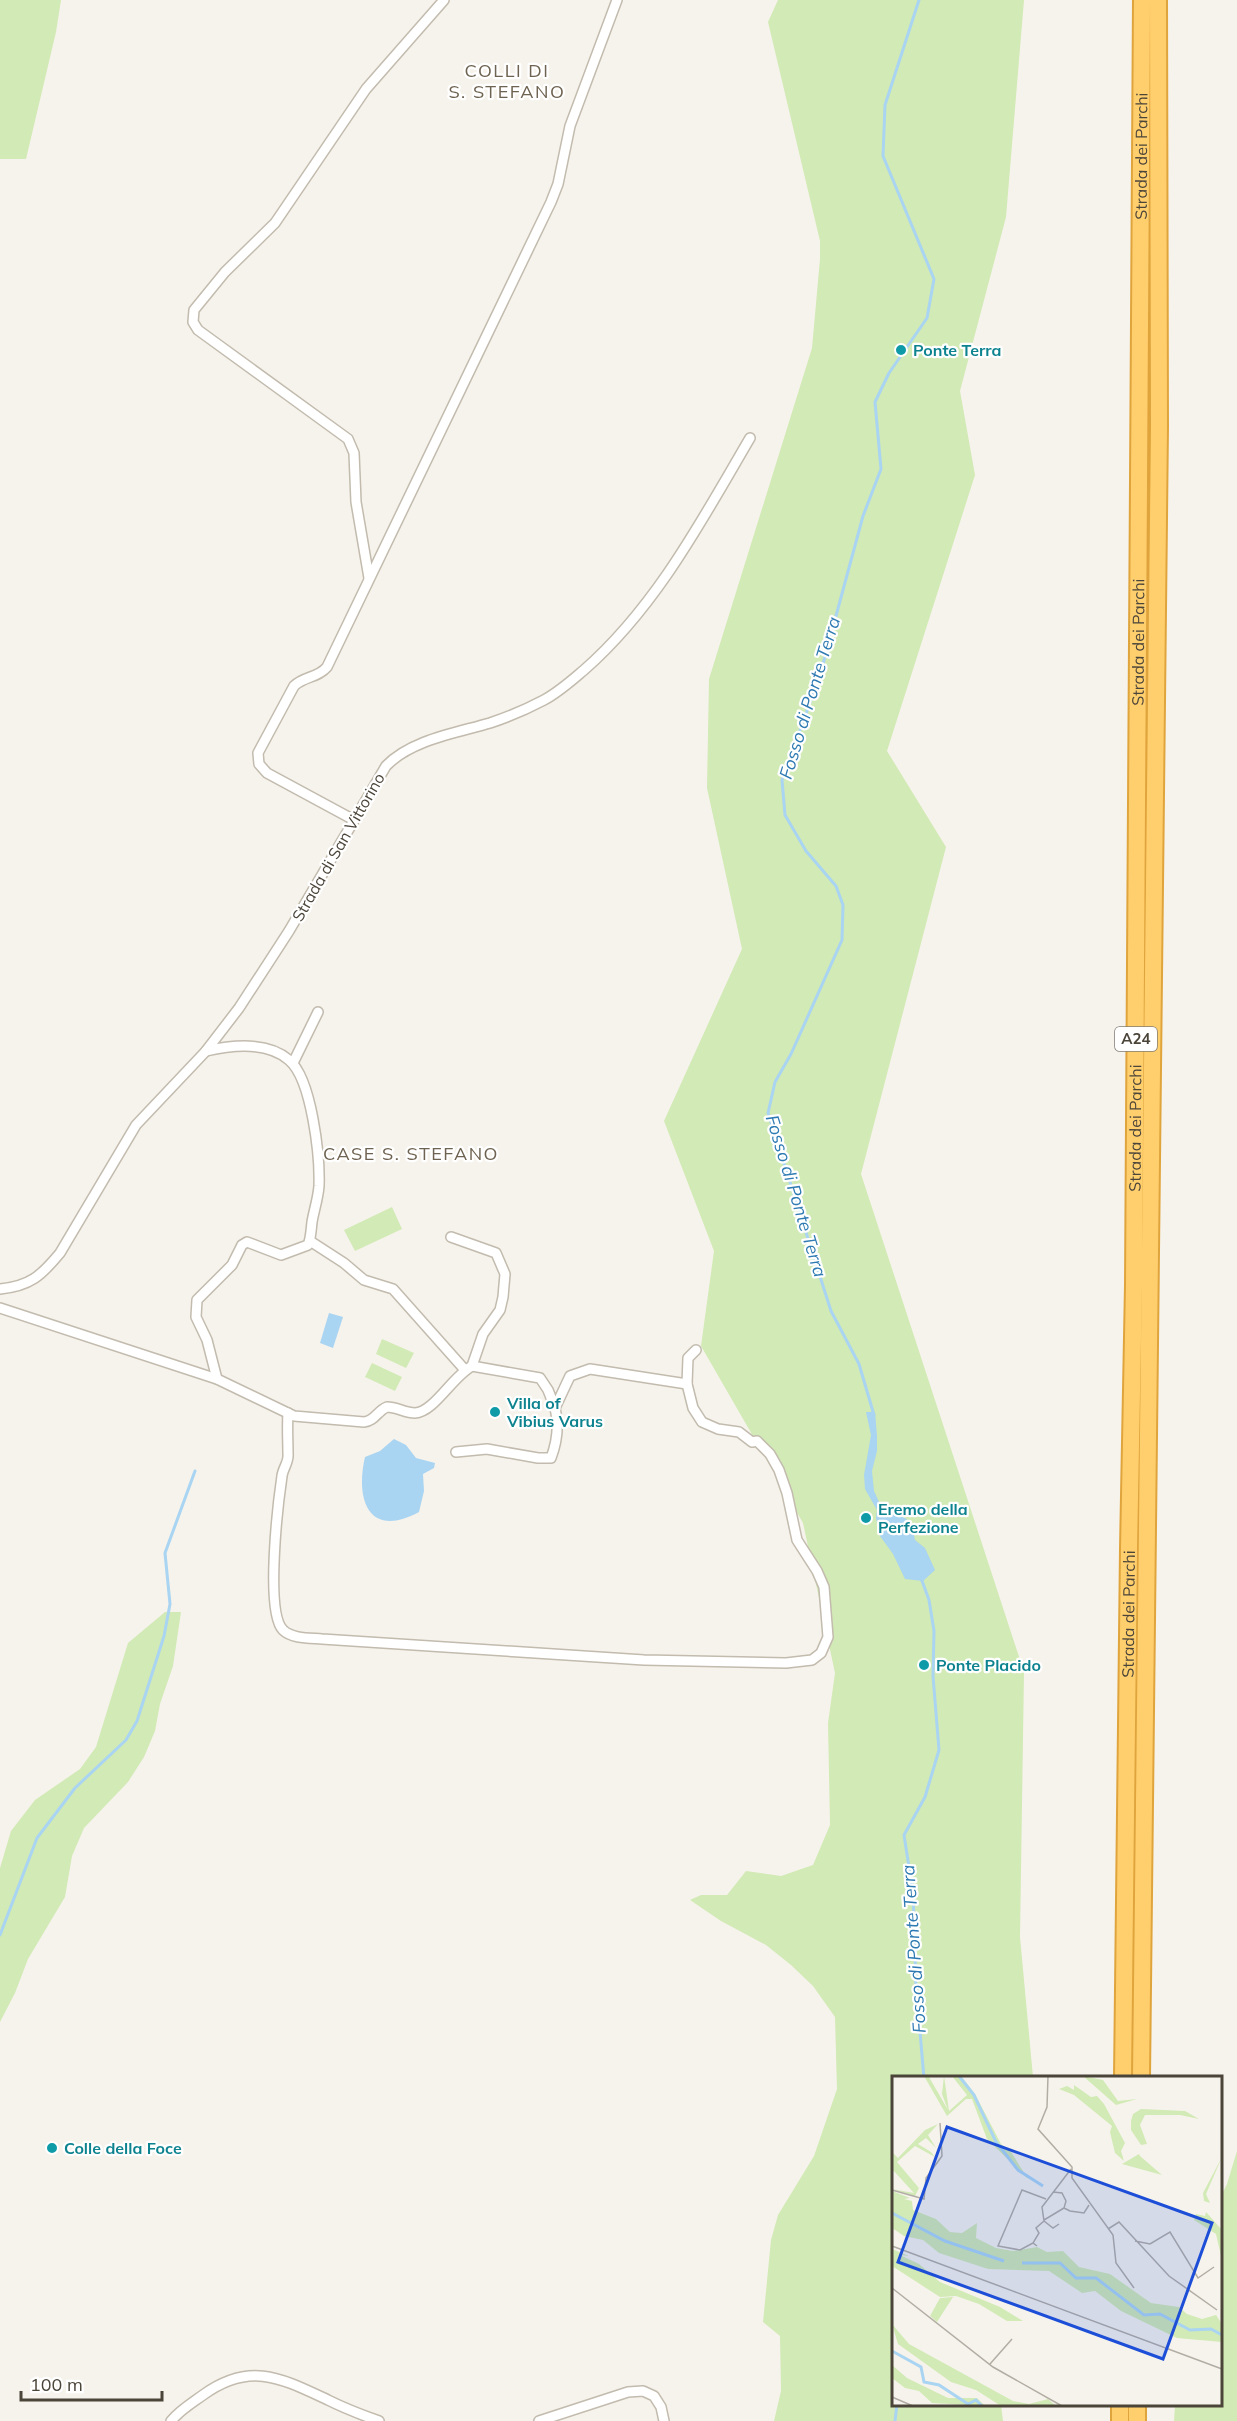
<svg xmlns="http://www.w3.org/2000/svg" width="1237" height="2421" font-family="Mulish,sans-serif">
<rect width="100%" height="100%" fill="#f6f3ec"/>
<g fill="#d2eab5">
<path d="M 0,0 L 61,0 L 56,32 L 26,159 L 0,159 Z"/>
<path d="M 778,0 L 1024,0 L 1006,217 L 960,391 L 975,475 L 887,751 L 946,847 L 861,1174 L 1024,1672 L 1020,1937 L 1033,2077 L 894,2078 L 894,2404 L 1001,2405 L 1003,2421 L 774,2421 L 781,2391 L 780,2336 L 763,2322 L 771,2240 L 778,2215 L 814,2156 L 837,2089 L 835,2017 L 813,1986 L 791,1965 L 766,1945 L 721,1921 L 690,1900 L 701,1895 L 727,1895 L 746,1871 L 781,1876 L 813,1865 L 830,1825 L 828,1723 L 835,1673 L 803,1523 L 701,1346 L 714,1251 L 664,1121 L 742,949 L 707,788 L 709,679 L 812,348 L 820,259 L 820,241 L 768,22 Z"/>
<path d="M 392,1207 L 402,1229 L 355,1251 L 344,1230 Z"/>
<path d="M 382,1339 L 414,1353 L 406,1368 L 376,1354 Z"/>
<path d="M 372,1363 L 402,1377 L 395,1391 L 365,1377 Z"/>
<path d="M 165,1612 L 181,1612 L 173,1666 L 160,1704 L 155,1731 L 144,1757 L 128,1782 L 84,1828 L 72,1856 L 65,1897 L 28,1959 L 15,1993 L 0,2022 L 0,1868 L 11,1831 L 35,1800 L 80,1769 L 96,1747 L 128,1643 Z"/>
<path d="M 1237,2151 L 1237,2421 L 1174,2421 L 1175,2405 L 1220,2404 L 1221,2196 L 1227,2184 Z"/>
</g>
<g fill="#a9d4f2">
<path d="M 329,1313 L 343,1317 L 333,1348 L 320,1343 Z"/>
<path d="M 866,1412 L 875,1412 L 877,1436 L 877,1451 L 872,1471 L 874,1491 L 880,1504 L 889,1512 L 905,1518 L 912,1524 L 915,1540 L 925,1548 L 935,1570 L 923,1581 L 905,1579 L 893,1554 L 880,1536 L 876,1518 L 877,1510 L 865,1489 L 864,1475 L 871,1435 Z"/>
<path d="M 394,1439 L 406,1445 L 416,1458 L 435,1463 L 434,1468 L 423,1474 L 424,1491 L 419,1512 C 369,1539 355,1500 365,1457 L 380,1451 Z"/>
</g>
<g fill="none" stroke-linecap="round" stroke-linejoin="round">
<g stroke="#a9d4f2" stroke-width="3">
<path d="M 874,1415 L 859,1364 L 831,1311 L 768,1113 L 775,1082 L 791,1054 L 842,940 L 843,905 L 836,886 L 806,851 L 785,815 L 782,780 L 820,675 L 863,516 L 881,469 L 875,402 L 889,373 L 927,318 L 934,279 L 883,156 L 885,105 L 919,0"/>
<path d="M 921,1578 L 929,1600 L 934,1631 L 933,1676 L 939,1750 L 925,1797 L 904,1835 L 913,1893 L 916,1986 L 924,2078"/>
<path d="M 0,1935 L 37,1838 L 75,1788 L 126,1740 L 137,1721 L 164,1636 L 170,1604 L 165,1553 L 195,1471"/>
<path d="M 895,2421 L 897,2404"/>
</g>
<g stroke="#c2bbae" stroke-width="12">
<g id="minor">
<path d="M 369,578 L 356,502 L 354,453 L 348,439 L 198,330 L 193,322 L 194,310 L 225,272 L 275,223 L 366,89 L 444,0"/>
<path d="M 354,820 L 267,773 L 259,764 L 258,753 L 294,686 C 304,676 318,678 327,667 L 551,202 L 558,184 L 570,126 L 617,0"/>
<path d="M 206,1051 C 232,1045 267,1041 289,1060 C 312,1079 320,1157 319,1186 C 318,1199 314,1210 312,1222 C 311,1230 311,1238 308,1245 L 281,1255 L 247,1242 L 242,1245 L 232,1265 L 197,1300 L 196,1317 L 207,1340 L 217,1379"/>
<path d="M 293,1063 L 318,1012"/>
<path d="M 451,1237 L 496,1253 L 505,1274 L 503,1297 L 500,1310 L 483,1334 L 472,1366"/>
<path d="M 310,1241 L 344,1263 L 364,1280 L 393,1289 L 465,1370"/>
<path d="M 0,1289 C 30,1286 41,1276 60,1253 L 136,1125 L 206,1051 L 239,1008 L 289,931 L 386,766 C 411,740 456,733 490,723 C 508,717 527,709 544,700 C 559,692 571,681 584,670 C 656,607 702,520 750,438"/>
<path d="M 0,1308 L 217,1379 L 294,1416 L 364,1422 C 375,1421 377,1411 387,1407 C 397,1407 405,1413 415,1413 C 434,1412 452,1377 472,1366 L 540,1378 L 548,1390 L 555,1408 L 570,1376 L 590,1369 L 687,1384 L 688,1358 L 696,1350"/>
<path d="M 288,1413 C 287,1427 288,1441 288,1454 C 289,1462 283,1468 282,1476 C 278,1503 265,1612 283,1630 C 292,1639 311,1638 322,1639 L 644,1660 L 786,1663 L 812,1660 L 821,1653 L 828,1637 L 824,1587 L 817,1571 L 797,1540 L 787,1493 L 779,1470 L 770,1454 L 757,1441 L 752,1442 L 739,1432 L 718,1429 L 702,1422 L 693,1408 L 687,1384"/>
<path d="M 456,1452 L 487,1449 L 538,1458 L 551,1458 C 557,1442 559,1424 555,1408"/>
<path d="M 171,2421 C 180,2410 192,2403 203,2395 C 250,2361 281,2378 328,2400 C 344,2408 362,2415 379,2421"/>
<path d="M 539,2421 L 628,2392 L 643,2391 L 654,2396 L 661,2407 L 664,2421"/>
</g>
</g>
<g stroke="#e0a43c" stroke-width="20">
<g id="motorway">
<path id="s1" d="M 1123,2078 L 1129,1549 L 1134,1285 L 1142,0"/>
<path d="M 1141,2078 L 1159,426 L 1158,0"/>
<path d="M 1120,2421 L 1120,2404"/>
<path d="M 1137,2421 L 1137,2404"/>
</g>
</g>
<use href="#minor" stroke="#fff" stroke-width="9"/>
<use href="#motorway" stroke="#ffcf6e" stroke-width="16"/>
</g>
<g fill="#0f9aa8" stroke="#fff" stroke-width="2">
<circle cx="901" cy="350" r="6"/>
<circle cx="495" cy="1412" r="6"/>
<circle cx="866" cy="1518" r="6"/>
<circle cx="924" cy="1665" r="6"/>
<circle cx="52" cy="2148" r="6"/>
</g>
<g text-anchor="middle" stroke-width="4.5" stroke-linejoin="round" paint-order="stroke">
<rect fill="#fff" stroke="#817c74" stroke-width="1.5" x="1115" y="1027" width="42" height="24" rx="4.5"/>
<g font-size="15" font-weight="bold" fill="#4b4439">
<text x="1136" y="1044">A24</text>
</g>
<g font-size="16" fill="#4b4439" stroke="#fff">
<text dy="6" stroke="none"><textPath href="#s1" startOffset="1922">Strada dei Parchi</textPath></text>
<text dy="6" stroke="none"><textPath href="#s1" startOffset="1436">Strada dei Parchi</textPath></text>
<text transform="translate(338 847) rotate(-60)" y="6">Strada di San Vittorino</text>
<text dy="6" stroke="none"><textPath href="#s1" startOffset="950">Strada dei Parchi</textPath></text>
<text dy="6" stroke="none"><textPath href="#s1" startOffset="464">Strada dei Parchi</textPath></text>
</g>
<g font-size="16" font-weight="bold" fill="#0d838f" stroke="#fff" text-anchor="start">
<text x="913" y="356">Ponte Terra</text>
<text x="507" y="1409">Villa of<tspan x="507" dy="18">Vibius Varus</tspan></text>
<text x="878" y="1515">Eremo della<tspan x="878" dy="18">Perfezione</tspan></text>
<text x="936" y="1671">Ponte Placido</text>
<text x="64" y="2154">Colle della Foce</text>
</g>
<g font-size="18" letter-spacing="1.5" fill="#6e6250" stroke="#fff">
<text x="507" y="77">COLLI DI<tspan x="507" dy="21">S. STEFANO</tspan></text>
<text x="411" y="1160">CASE S. STEFANO</text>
</g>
<g font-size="18" font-style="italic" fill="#2e7ab2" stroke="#fff">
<text transform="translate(810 698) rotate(-73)" y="6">Fosso di Ponte Terra</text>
<text transform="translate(796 1196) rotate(73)" y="6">Fosso di Ponte Terra</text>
<text transform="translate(914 1949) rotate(-94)" y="6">Fosso di Ponte Terra</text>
</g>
</g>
<g transform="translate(892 2076)">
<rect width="330" height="330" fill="#f6f3ec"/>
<path d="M 32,0 L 37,1 L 56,34 L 50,18 L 52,0 L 57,35 L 75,19 L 60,0 L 69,0 L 83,18 L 109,68 L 119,76 L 136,103 L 95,63 L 80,23 L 74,23 L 55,40 ZM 191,0 L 211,4 L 226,25 L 245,23 L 224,29 ZM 182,9 L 199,21 L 205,20 L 212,28 L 233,67 L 229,75 L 232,85 L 223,77 L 218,56 L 220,50 L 182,19 L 167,13 L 175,10 L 182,14 ZM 249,33 L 293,35 L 307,43 L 288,39 L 253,39 L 248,49 L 255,68 L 249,69 L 239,54 L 239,45 L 241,38 ZM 46,48 L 36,59 L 44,72 L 34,62 L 26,68 L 39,76 L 43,81 L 23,70 L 5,86 L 27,112 L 23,120 L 0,113 L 22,117 L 0,93 L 0,76 L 6,82 L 33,54 ZM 247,78 L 248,80 L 270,99 L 230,88 ZM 330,81 L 314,118 L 318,127 L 312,125 L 311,117 ZM 0,115 L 18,122 L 12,123 L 20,125 L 21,134 L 44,143 L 58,156 L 70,157 L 85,147 L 84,162 L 104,172 L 121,175 L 145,171 L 155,176 L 171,175 L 187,191 L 218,198 L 259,227 L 287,231 L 295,238 L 310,243 L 324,239 L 330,248 L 330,266 L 285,262 L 229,235 L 203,215 L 190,217 L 157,195 L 96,193 L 47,177 L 31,164 L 12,160 L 0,152 ZM 314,136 L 330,154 L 330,184 L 324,158 L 302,144 L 304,138 L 313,140 ZM 0,173 L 17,180 L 8,179 L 27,188 L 48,206 L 108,231 L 131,245 L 115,245 L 87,228 L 64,220 L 48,221 L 0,190 ZM 61,221 L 45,246 L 38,240 L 48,222 ZM 0,248 L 17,268 L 121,325 L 137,328 L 156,323 L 164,330 L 109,330 L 84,314 L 59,306 L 6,268 ZM 0,289 L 15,302 L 56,322 L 85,322 L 93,330 L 40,327 L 27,315 L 13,312 L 0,302 Z" fill="#d2eab5"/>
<path fill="none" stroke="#a9d4f2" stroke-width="3" d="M 67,0 L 82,19 L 104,66 L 126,94 L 151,110M 0,137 L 53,165 L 112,185M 130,187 L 168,187 L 184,202 L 204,202 L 252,239 L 268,238 L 298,254 L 319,253 L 330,259M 0,275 L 29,291 L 32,306 L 47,309 L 76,328 L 84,324 L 90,330"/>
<path fill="none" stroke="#b2ada4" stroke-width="1.5" d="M 156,0 L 155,31 L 146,53 L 180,91 L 180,102 L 221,159 L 224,187 L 242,212M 0,114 L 32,123 L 34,102 L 50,80 L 48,47M 161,116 L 170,117 L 174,125 L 172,132 L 178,135 L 192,137 L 197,129M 152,144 L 172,132M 152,145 L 161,152 L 167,148M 216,153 L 227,146 L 277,200 L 325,234M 243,165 L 258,168 L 278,156 L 306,202 L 322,191M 141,167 L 128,174 L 106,170 L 130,114 L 154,123M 0,170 L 330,293M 145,170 L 141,167 L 147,157 L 144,152 L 152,145 L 150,131 L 179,93M 0,212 L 101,291 L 170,330M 98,288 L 120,263M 0,321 L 21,330"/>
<path fill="#1d4ed8" fill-opacity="0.15" stroke="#1d4ed8" stroke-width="3" d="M 55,51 L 320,147 L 271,283 L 6,186 Z"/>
<rect width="330" height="330" fill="none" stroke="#4b4439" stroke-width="3"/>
</g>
<path d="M21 2391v9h141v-9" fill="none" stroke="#4b4439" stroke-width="3"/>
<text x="30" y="2391" font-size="18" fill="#4b4439" stroke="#ffffff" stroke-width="4.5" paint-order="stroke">100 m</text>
</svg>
